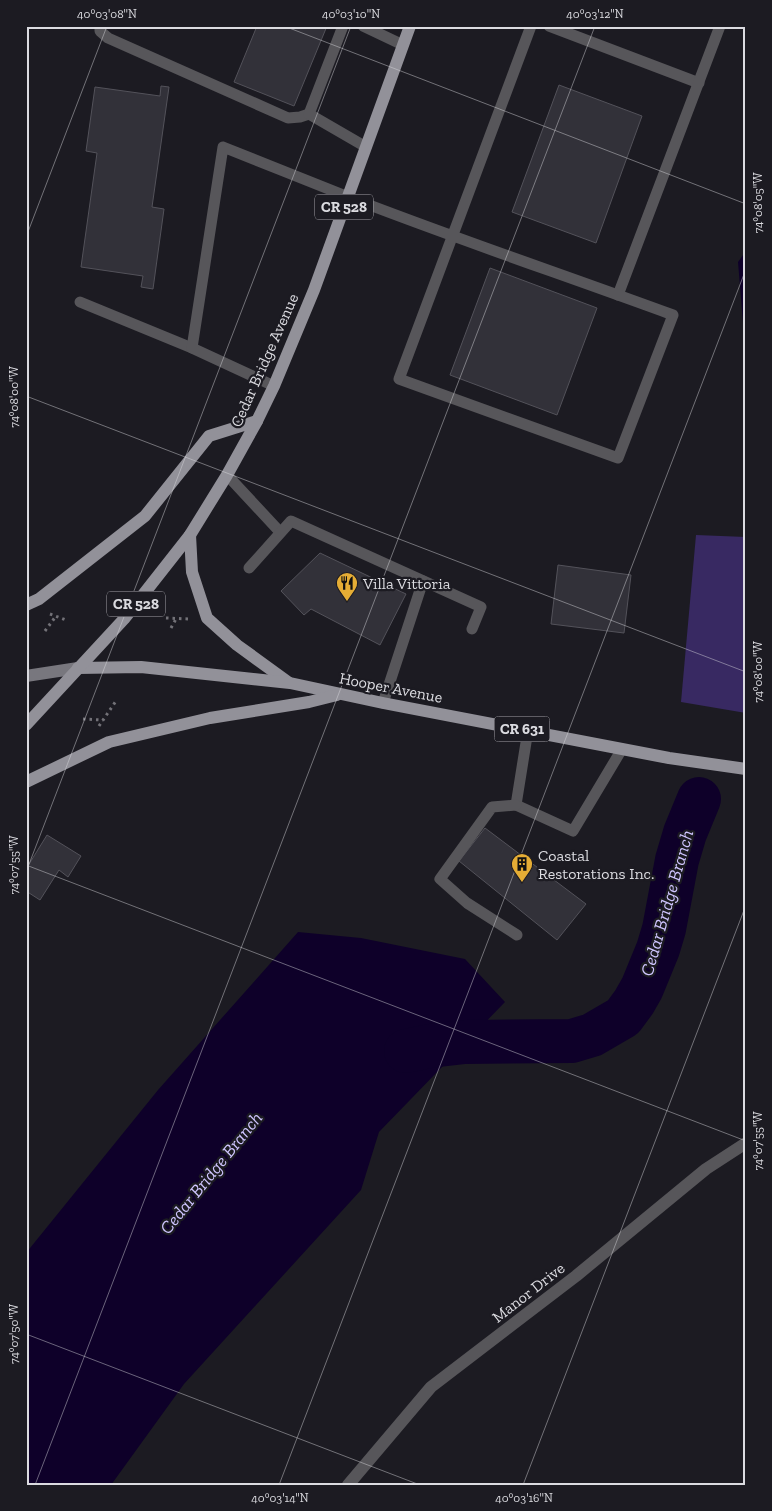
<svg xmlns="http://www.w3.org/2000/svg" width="772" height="1511" font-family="'Zilla Slab',serif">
<rect width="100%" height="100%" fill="#1c1b22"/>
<path fill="#382962" d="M 696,535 L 746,537 L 746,713 L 681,702 Z"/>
<g fill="#0e0029">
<path d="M 746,251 L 746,359 L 738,262 Z"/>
<path d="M 298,932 L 361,938 L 465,959 L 505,1002 L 379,1132 L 361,1190 L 184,1384 L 111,1485 L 26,1485 L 26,1253 L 158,1090 Z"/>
</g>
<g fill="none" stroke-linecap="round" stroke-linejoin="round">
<path stroke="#0e0029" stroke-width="44" d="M 406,1051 L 430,1046 L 465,1042 L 572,1041 L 592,1035 L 623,1017 L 634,1002 L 642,988 L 658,949 L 664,929 L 677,860 L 685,833 L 699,799"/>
</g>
<g fill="#323139" stroke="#53525a">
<path d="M 257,26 L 327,26 L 294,106 L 234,82 Z"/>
<path d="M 559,85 L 642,116 L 596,243 L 512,212 Z"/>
<path d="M 161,86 L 169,87 L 152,207 L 164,209 L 153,289 L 141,287 L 143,276 L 81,267 L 97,153 L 86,151 L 95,87 L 160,96 Z"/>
<path d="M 490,268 L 597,308 L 557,415 L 450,375 Z"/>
<path d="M 320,553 L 406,594 L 380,645 L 311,609 L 304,615 L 281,591 Z"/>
<path d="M 558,565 L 631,575 L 624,633 L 551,624 Z"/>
<path d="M 485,828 L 586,904 L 557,940 L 459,861 Z"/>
<path d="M 47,835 L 81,856 L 68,877 L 59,870 L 40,900 L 26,891 L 26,869 Z"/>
</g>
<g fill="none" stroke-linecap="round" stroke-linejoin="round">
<g stroke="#737278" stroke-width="3" stroke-dasharray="2.5 4" stroke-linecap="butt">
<path d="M 50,614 L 66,620"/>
<path d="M 166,618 L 189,619"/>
<path d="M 171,628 L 176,619"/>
<path d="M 45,631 L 56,616"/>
<path d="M 83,719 L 103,720"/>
<path d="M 99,726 L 116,701"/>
</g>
<g stroke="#57565a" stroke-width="11">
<path d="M 100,26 L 100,31 L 108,38 L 288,118 L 300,117 L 309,114"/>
<path d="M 343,26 L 309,114 L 366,147"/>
<path d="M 363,26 L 403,45"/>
<path d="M 549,26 L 699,83"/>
<path d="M 618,295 L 720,26"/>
<path d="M 80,302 L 192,348"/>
<path d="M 274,386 L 192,348 L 223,147 C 264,163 305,180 346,196 C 454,238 564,275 673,315 L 618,458 L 399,379 L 531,26"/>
<path d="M 227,475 L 280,532"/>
<path d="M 249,568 L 291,521 L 481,607 L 472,629"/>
<path d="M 383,703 L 423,581"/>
<path d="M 528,730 L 516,805 L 573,831 L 622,749"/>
<path d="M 516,805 L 492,807 L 440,879 L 467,903 L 517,935"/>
</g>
<path stroke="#57565a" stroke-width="12" d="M 348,1485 L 431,1387 L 576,1276 L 706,1169 L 746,1143"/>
<path stroke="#78777e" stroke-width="12" d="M 26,676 L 78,668"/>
<g stroke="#929199" stroke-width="12">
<path d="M 190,535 L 192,572 L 207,618 L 237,645 L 288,682"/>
<path d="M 26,605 L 39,599 L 145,516 L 209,436 L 257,421"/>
<path d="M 78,668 L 141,667 L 290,683 L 383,703 L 669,758 L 746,769"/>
<path d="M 26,725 L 124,619 L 190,535 L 227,475 L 257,421 L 274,386 L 314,290 L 410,26"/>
<path d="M 26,782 L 109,742 L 210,718 L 309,702 L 337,695"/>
</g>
</g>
<path fill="none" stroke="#dbdbe0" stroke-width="1" stroke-opacity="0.45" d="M 284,26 L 746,204M 26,237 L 107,26M 26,396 L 746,672M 26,865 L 746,1141M 26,872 L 351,26M 26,1334 L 420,1485M 35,1485 L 595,26M 279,1485 L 746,269M 523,1485 L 746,905"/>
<defs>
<g id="restaurant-pin" transform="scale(1.125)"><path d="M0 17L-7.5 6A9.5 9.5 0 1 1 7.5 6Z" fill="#e5ad35" stroke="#1c1b22"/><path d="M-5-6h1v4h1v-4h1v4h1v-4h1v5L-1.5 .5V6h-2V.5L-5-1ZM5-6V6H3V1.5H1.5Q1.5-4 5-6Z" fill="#111"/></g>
<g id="building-pin" transform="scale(1.125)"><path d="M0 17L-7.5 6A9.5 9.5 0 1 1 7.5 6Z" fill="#e5ad35" stroke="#1c1b22"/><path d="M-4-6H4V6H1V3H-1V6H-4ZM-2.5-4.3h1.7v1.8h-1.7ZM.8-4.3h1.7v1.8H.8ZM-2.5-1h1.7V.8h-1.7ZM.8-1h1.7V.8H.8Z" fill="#111"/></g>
</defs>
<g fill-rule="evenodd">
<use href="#restaurant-pin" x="347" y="583"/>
<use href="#building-pin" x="522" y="864"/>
</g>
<g text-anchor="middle" stroke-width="4.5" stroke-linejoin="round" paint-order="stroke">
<g fill="#1c1b22" stroke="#a2a1a7" stroke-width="1">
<rect x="315" y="194.5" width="58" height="25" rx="4"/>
<rect x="107" y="591.5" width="58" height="25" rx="4"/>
<rect x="494.5" y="716.5" width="55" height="25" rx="4"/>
</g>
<g font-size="15" font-weight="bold" fill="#dbdbe0">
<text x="344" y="212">CR 528</text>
<text x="136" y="609">CR 528</text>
<text x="522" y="734">CR 631</text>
</g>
<g font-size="16" fill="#dbdbe0" stroke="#1c1b22">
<text transform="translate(264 360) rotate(-66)" y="6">Cedar Bridge Avenue</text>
<text transform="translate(391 687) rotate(11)" y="6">Hooper Avenue</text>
<text transform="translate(528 1292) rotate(-38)" y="6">Manor Drive</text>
</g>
<g font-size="16" fill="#dbdbe0" stroke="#1c1b22" text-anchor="start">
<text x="363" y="589">Villa Vittoria</text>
<text x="538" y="861">Coastal<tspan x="538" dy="18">Restorations Inc.</tspan></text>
</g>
<g font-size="18" font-style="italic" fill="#cfc5ff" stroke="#1c1b22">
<text transform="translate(667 903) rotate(-74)" y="6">Cedar Bridge Branch</text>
<text transform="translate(211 1173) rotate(-51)" y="6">Cedar Bridge Branch</text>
</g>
</g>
<rect width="772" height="1511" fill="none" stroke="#1c1b22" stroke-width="55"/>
<rect x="28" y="28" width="716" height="1456" fill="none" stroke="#dbdbe0" stroke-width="2"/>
<g font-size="12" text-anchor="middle" fill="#dbdbe0">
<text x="107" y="18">40°03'08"N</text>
<text x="351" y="18">40°03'10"N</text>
<text x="595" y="18">40°03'12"N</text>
<text transform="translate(758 203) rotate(-90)" y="4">74°08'05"W</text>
<text transform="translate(14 397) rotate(-90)" y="4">74°08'00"W</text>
<text transform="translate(758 672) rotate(-90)" y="4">74°08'00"W</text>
<text transform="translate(14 865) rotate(-90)" y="4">74°07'55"W</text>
<text transform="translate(758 1141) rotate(-90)" y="4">74°07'55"W</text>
<text transform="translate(14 1334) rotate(-90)" y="4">74°07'50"W</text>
<text x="280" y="1502">40°03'14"N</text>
<text x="524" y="1502">40°03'16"N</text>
</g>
</svg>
